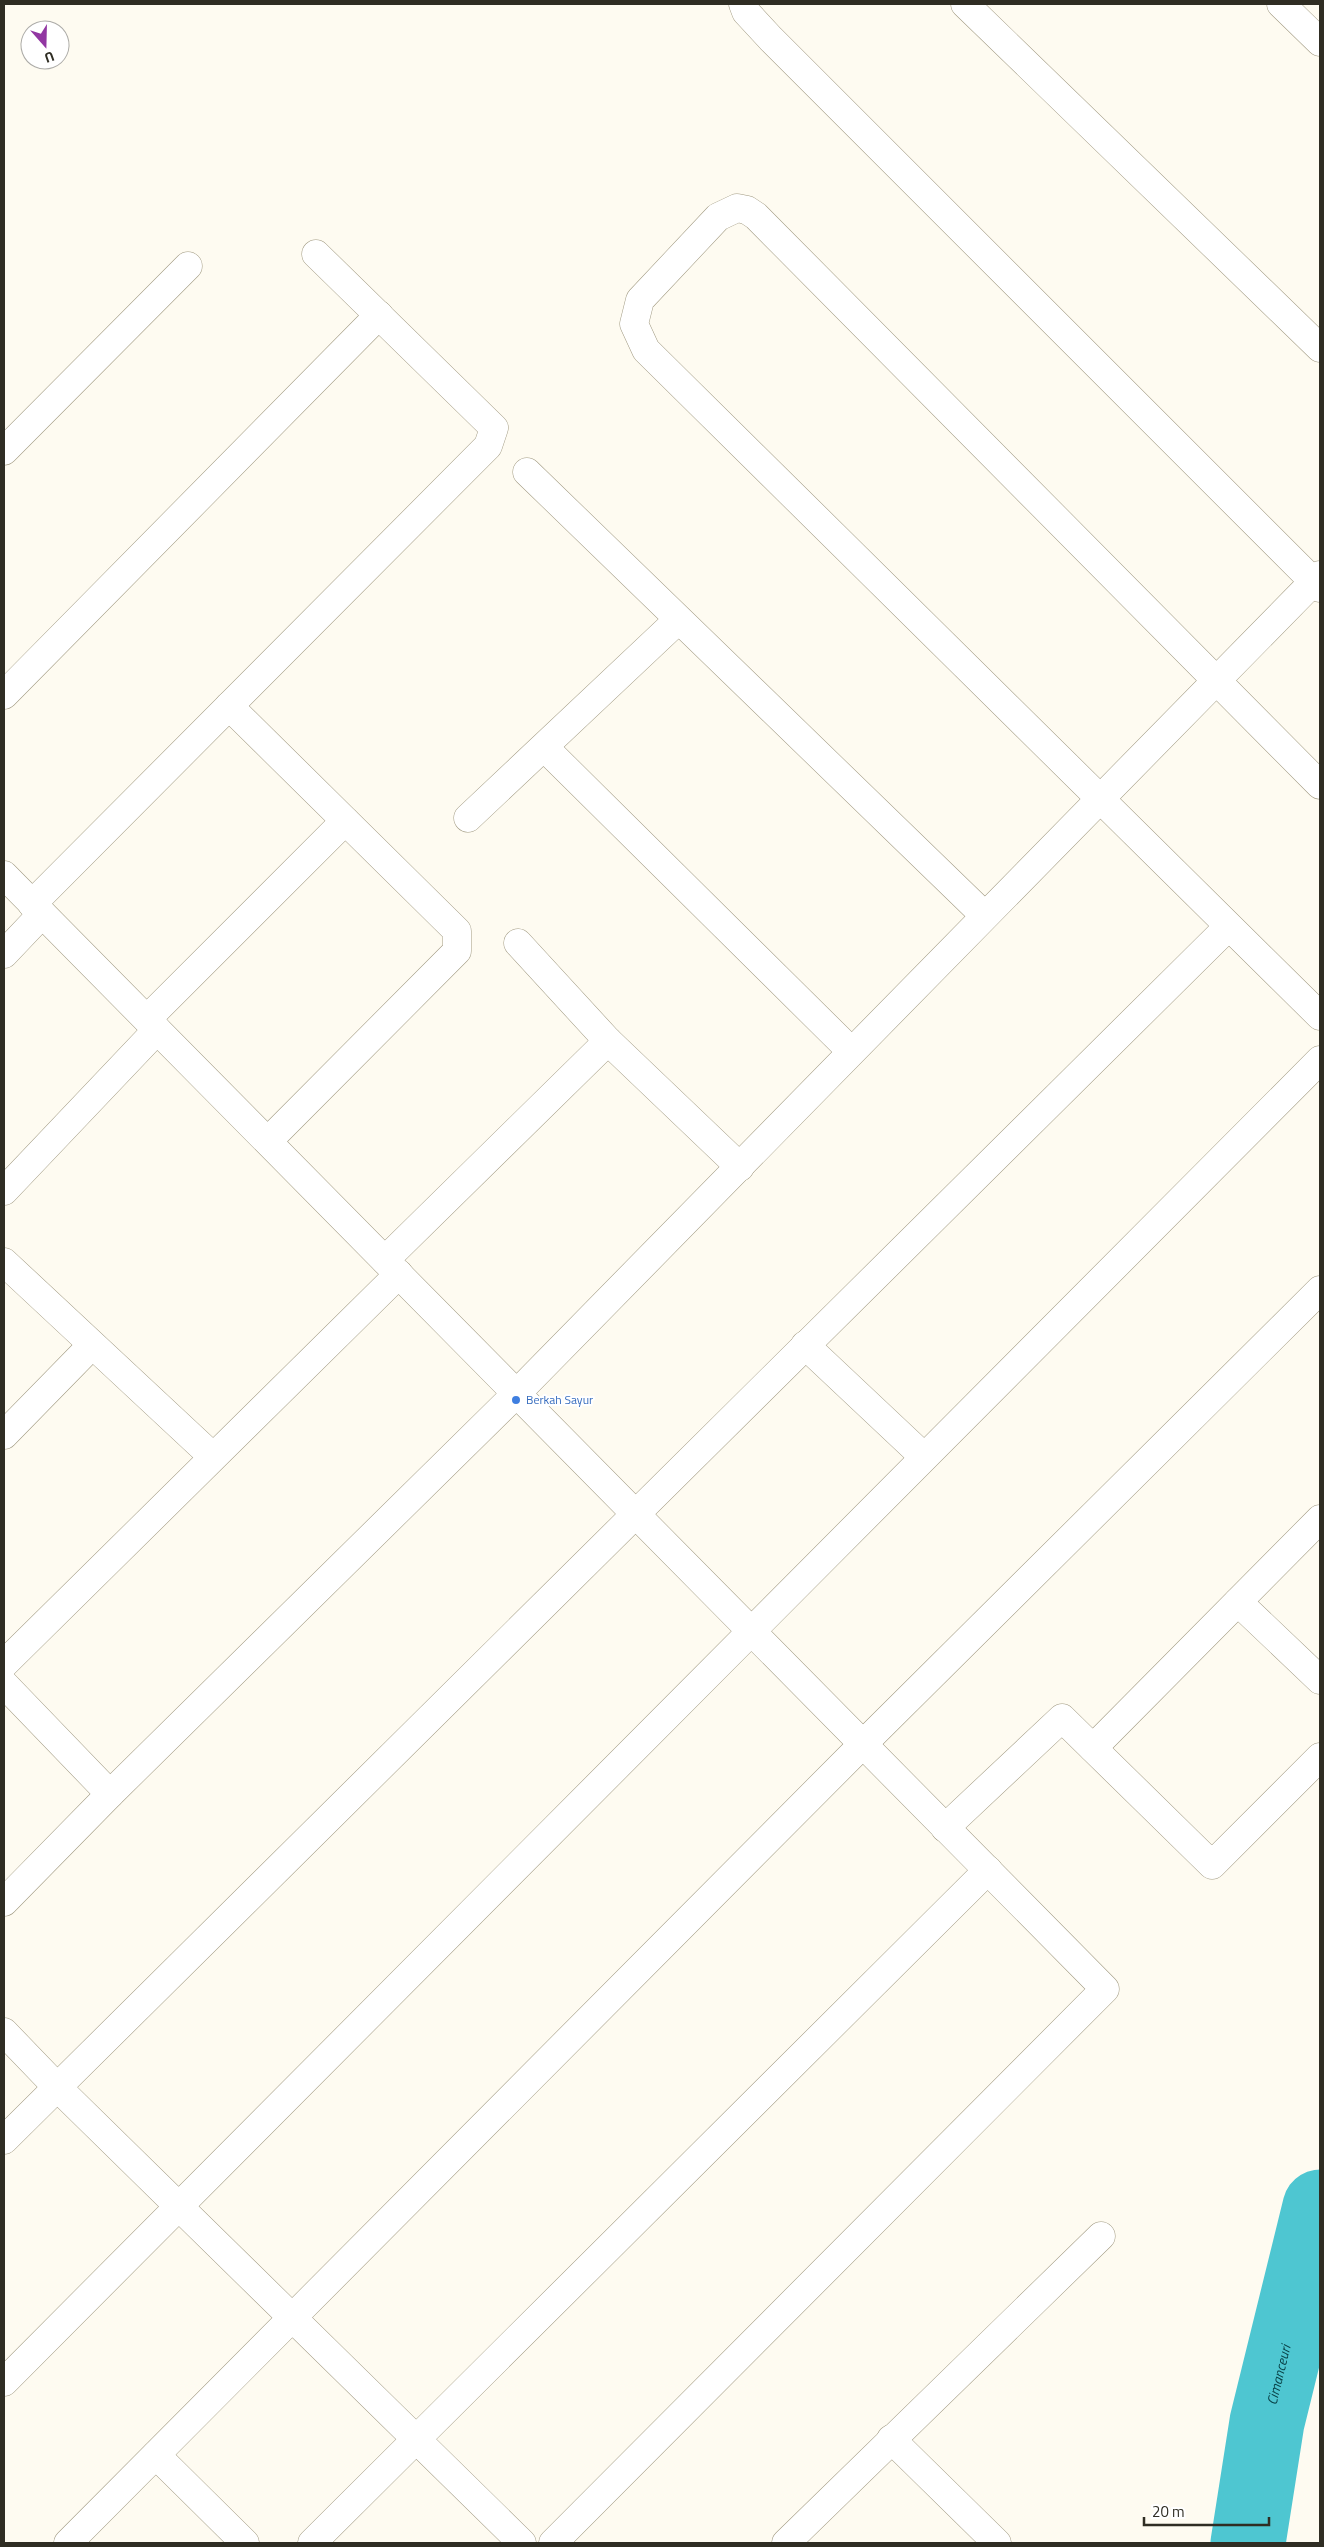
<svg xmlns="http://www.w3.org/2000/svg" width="1324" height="2547" font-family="'Titillium Web',sans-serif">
<rect width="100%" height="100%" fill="#fefbf1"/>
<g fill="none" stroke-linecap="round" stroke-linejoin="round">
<path stroke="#4ec6d1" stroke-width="75" id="s1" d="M 1248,2543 L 1267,2422 L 1320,2207"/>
<g stroke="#a09981" stroke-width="29">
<g id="minor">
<path d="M 743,4 L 746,12 L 771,39 L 1320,588"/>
<path d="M 965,4 L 1320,348"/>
<path d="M 1281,4 L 1320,42"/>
<path d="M 4,451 L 188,266"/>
<path d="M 527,472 L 984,915"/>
<path d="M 4,695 L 379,315"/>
<path d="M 229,706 L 457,931 L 457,951 L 268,1141"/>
<path d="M 545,748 L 851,1051"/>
<path d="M 1320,785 L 756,216 L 747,210 L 737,208 L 718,217 L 640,300 L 634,324 L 646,350 L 1320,1016"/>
<path d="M 468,818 L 678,620"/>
<path d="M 4,875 L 1105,1989 L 553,2543"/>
<path d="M 32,904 L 488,446 L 494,428 L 316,254"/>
<path d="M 518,943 L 608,1041 L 740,1167"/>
<path d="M 4,954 L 42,914"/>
<path d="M 147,1019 L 345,821"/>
<path d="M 4,1191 L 157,1030"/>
<path d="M 385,1260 L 608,1041"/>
<path d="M 4,1262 L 212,1456"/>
<path d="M 805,1345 L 924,1457"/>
<path d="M 4,1435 L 92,1345"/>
<path d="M 1238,1602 L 1320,1680"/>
<path d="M 4,1664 L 399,1274"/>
<path d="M 4,1684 L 110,1794"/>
<path d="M 1093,1748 L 1320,1519"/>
<path d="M 945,1828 L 1062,1718 L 1212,1865 L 1320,1757"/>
<path d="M 4,1902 L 110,1794 L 517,1393 L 1320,575"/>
<path d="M 4,2032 L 56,2086 L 522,2543"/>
<path d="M 4,2140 L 1228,927"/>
<path d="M 4,2382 L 1320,1060"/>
<path d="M 891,2439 L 997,2543"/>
<path d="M 156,2455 L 245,2543"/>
<path d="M 68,2543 L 863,1744 L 1320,1290"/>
<path d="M 312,2543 L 988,1870"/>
<path d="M 786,2543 L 1101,2236"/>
</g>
</g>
<use href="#minor" stroke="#fff" stroke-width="28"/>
</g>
<circle fill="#3f7fe0" stroke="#fff" stroke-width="2" cx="516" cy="1400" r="5"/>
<g text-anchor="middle" stroke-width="4" stroke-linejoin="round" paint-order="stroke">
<g font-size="12" fill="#366cbe" stroke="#fff" text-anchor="start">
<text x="526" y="1404">Berkah Sayur</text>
</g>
<g font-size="14" font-style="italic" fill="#094146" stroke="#fff">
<text dy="5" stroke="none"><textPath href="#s1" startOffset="171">Cimanceuri</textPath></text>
</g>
</g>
<rect width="1324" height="2547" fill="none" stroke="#2f2d23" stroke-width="10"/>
<g transform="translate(45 45) rotate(160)"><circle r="24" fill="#ffffff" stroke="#acaba7"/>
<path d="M0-4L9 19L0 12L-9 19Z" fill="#9237a2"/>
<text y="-8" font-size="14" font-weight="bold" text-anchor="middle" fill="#2f2d23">U</text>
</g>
<path d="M1144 2517v8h125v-8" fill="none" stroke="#2f2d23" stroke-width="2.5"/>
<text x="1152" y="2517" font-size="15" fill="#2f2d23" stroke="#ffffff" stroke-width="4" paint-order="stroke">20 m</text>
</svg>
